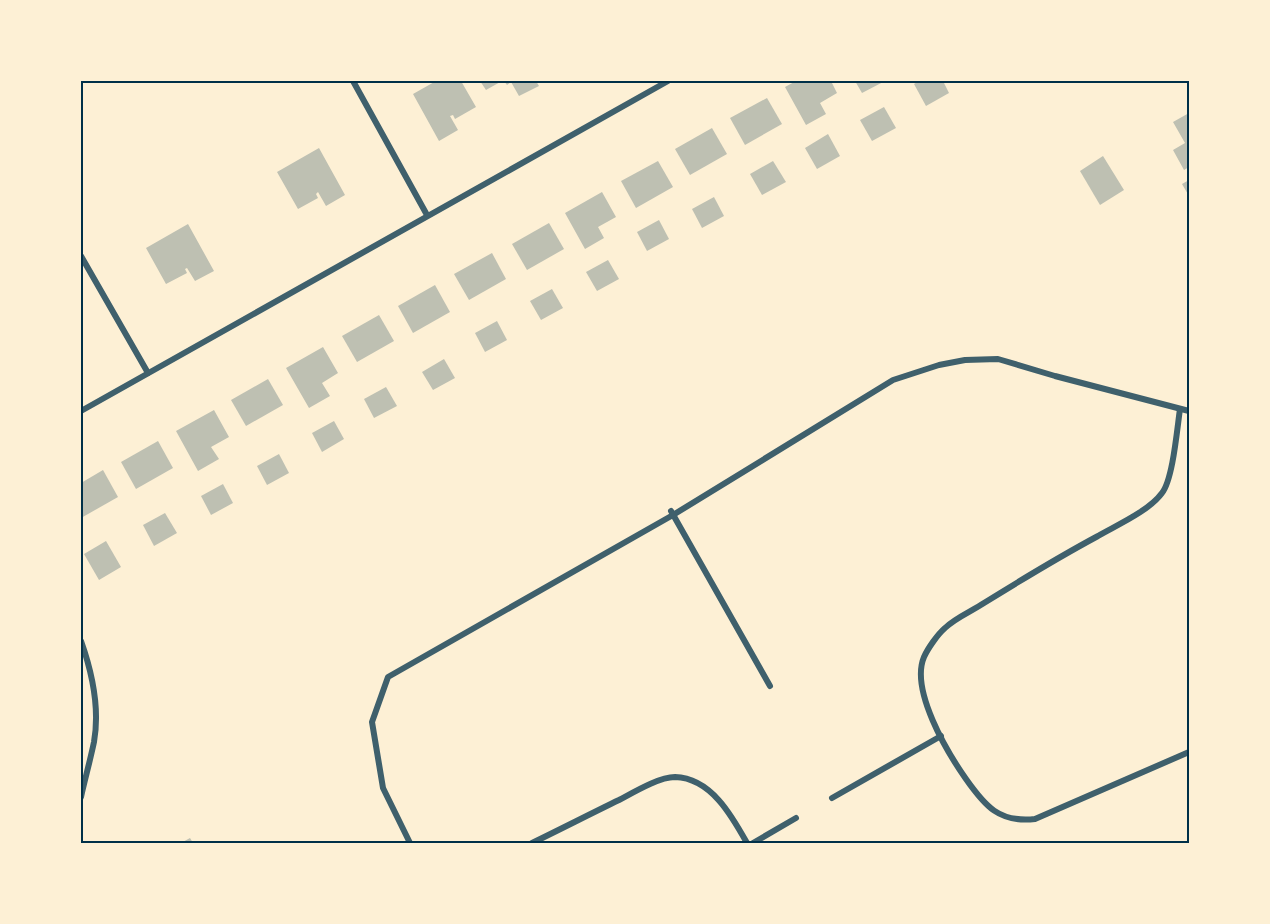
<svg xmlns="http://www.w3.org/2000/svg" width="1270" height="924" font-family="'Open Sans',sans-serif">
<rect width="100%" height="100%" fill="#fdf0d5"/>
<g fill="#bec0b2">
<path d="M 436,81 L 461,81 L 476,107 L 455,119 L 453,115 L 450,116 L 458,130 L 439,141 L 413,94 Z"/>
<path d="M 480,81 L 502,81 L 486,90 Z"/>
<path d="M 504,81 L 536,81 L 539,86 L 519,96 L 511,82 L 507,85 Z"/>
<path d="M 796,81 L 831,81 L 837,93 L 820,103 L 826,114 L 806,125 L 785,87 Z"/>
<path d="M 855,81 L 885,81 L 862,93 Z"/>
<path d="M 919,81 L 943,81 L 949,93 L 926,106 L 914,84 Z"/>
<path d="M 767,98 L 782,124 L 745,145 L 730,118 Z"/>
<path d="M 884,107 L 896,128 L 872,141 L 860,120 Z"/>
<path d="M 1189,113 L 1189,167 L 1184,170 L 1173,150 L 1185,143 L 1173,122 Z"/>
<path d="M 712,128 L 727,154 L 690,175 L 675,149 Z"/>
<path d="M 828,134 L 840,156 L 817,169 L 805,148 Z"/>
<path d="M 319,148 L 345,195 L 326,206 L 318,192 L 316,194 L 318,198 L 298,209 L 277,172 Z"/>
<path d="M 1103,156 L 1124,190 L 1100,205 L 1080,171 Z"/>
<path d="M 658,161 L 673,187 L 636,208 L 621,181 Z"/>
<path d="M 773,161 L 786,182 L 762,195 L 750,174 Z"/>
<path d="M 1189,180 L 1189,196 L 1182,184 Z"/>
<path d="M 602,192 L 616,217 L 598,227 L 604,238 L 585,249 L 565,213 Z"/>
<path d="M 714,197 L 724,216 L 702,228 L 692,209 Z"/>
<path d="M 659,220 L 669,239 L 647,251 L 637,232 Z"/>
<path d="M 549,223 L 564,249 L 527,270 L 512,244 Z"/>
<path d="M 188,224 L 214,271 L 195,281 L 187,268 L 185,269 L 187,273 L 166,284 L 146,248 Z"/>
<path d="M 492,253 L 506,279 L 469,300 L 454,274 Z"/>
<path d="M 608,260 L 619,279 L 597,291 L 586,272 Z"/>
<path d="M 435,285 L 450,312 L 413,333 L 398,306 Z"/>
<path d="M 552,289 L 563,308 L 541,320 L 530,301 Z"/>
<path d="M 379,315 L 394,341 L 357,362 L 342,336 Z"/>
<path d="M 497,321 L 507,340 L 485,352 L 475,333 Z"/>
<path d="M 323,347 L 338,373 L 322,383 L 330,396 L 309,408 L 286,368 Z"/>
<path d="M 444,359 L 455,378 L 433,390 L 422,372 Z"/>
<path d="M 268,379 L 283,405 L 246,426 L 231,400 Z"/>
<path d="M 386,387 L 397,406 L 374,418 L 364,399 Z"/>
<path d="M 214,410 L 229,437 L 211,447 L 219,459 L 198,471 L 176,431 Z"/>
<path d="M 334,421 L 344,439 L 322,452 L 312,433 Z"/>
<path d="M 158,441 L 173,468 L 136,489 L 121,462 Z"/>
<path d="M 279,454 L 289,473 L 267,485 L 257,466 Z"/>
<path d="M 103,470 L 118,497 L 81,518 L 81,483 Z"/>
<path d="M 223,484 L 233,503 L 211,515 L 201,496 Z"/>
<path d="M 165,513 L 177,533 L 154,546 L 143,525 Z"/>
<path d="M 106,541 L 121,567 L 99,580 L 84,554 Z"/>
<path d="M 190,838 L 193,843 L 181,843 Z"/>
</g>
<g fill="none" stroke-linecap="round" stroke-linejoin="round">
<g stroke="#3f606c" stroke-width="6">
<path d="M 353,81 L 427,215"/>
<path d="M 81,256 L 148,373"/>
<path d="M 1180,409 C 1177,429 1173,479 1162,493 C 1149,511 1117,525 1098,536 C 1059,557 1021,580 984,603 C 972,611 955,618 945,628 C 938,634 928,648 924,657 C 910,690 947,752 966,779 C 985,806 999,823 1035,819 L 1189,752"/>
<path d="M 81,411 L 668,81"/>
<path d="M 671,511 L 770,686"/>
<path d="M 81,641 C 92,672 100,708 94,742 C 90,761 85,779 81,797"/>
<path d="M 832,798 L 941,736"/>
<path d="M 410,843 L 383,788 L 372,722 L 388,677 L 673,515 L 893,380 L 939,365 L 965,360 L 998,359 L 1055,376 L 1189,411"/>
<path d="M 532,843 C 561,829 590,814 619,800 C 634,792 659,777 675,777 C 711,778 732,816 747,843"/>
<path d="M 753,843 L 796,818"/>
</g>
</g>
<rect width="1270" height="924" fill="none" stroke="#fdf0d5" stroke-width="165"/>
<rect x="82" y="82" width="1106" height="760" fill="none" stroke="#003049" stroke-width="2"/>
</svg>
